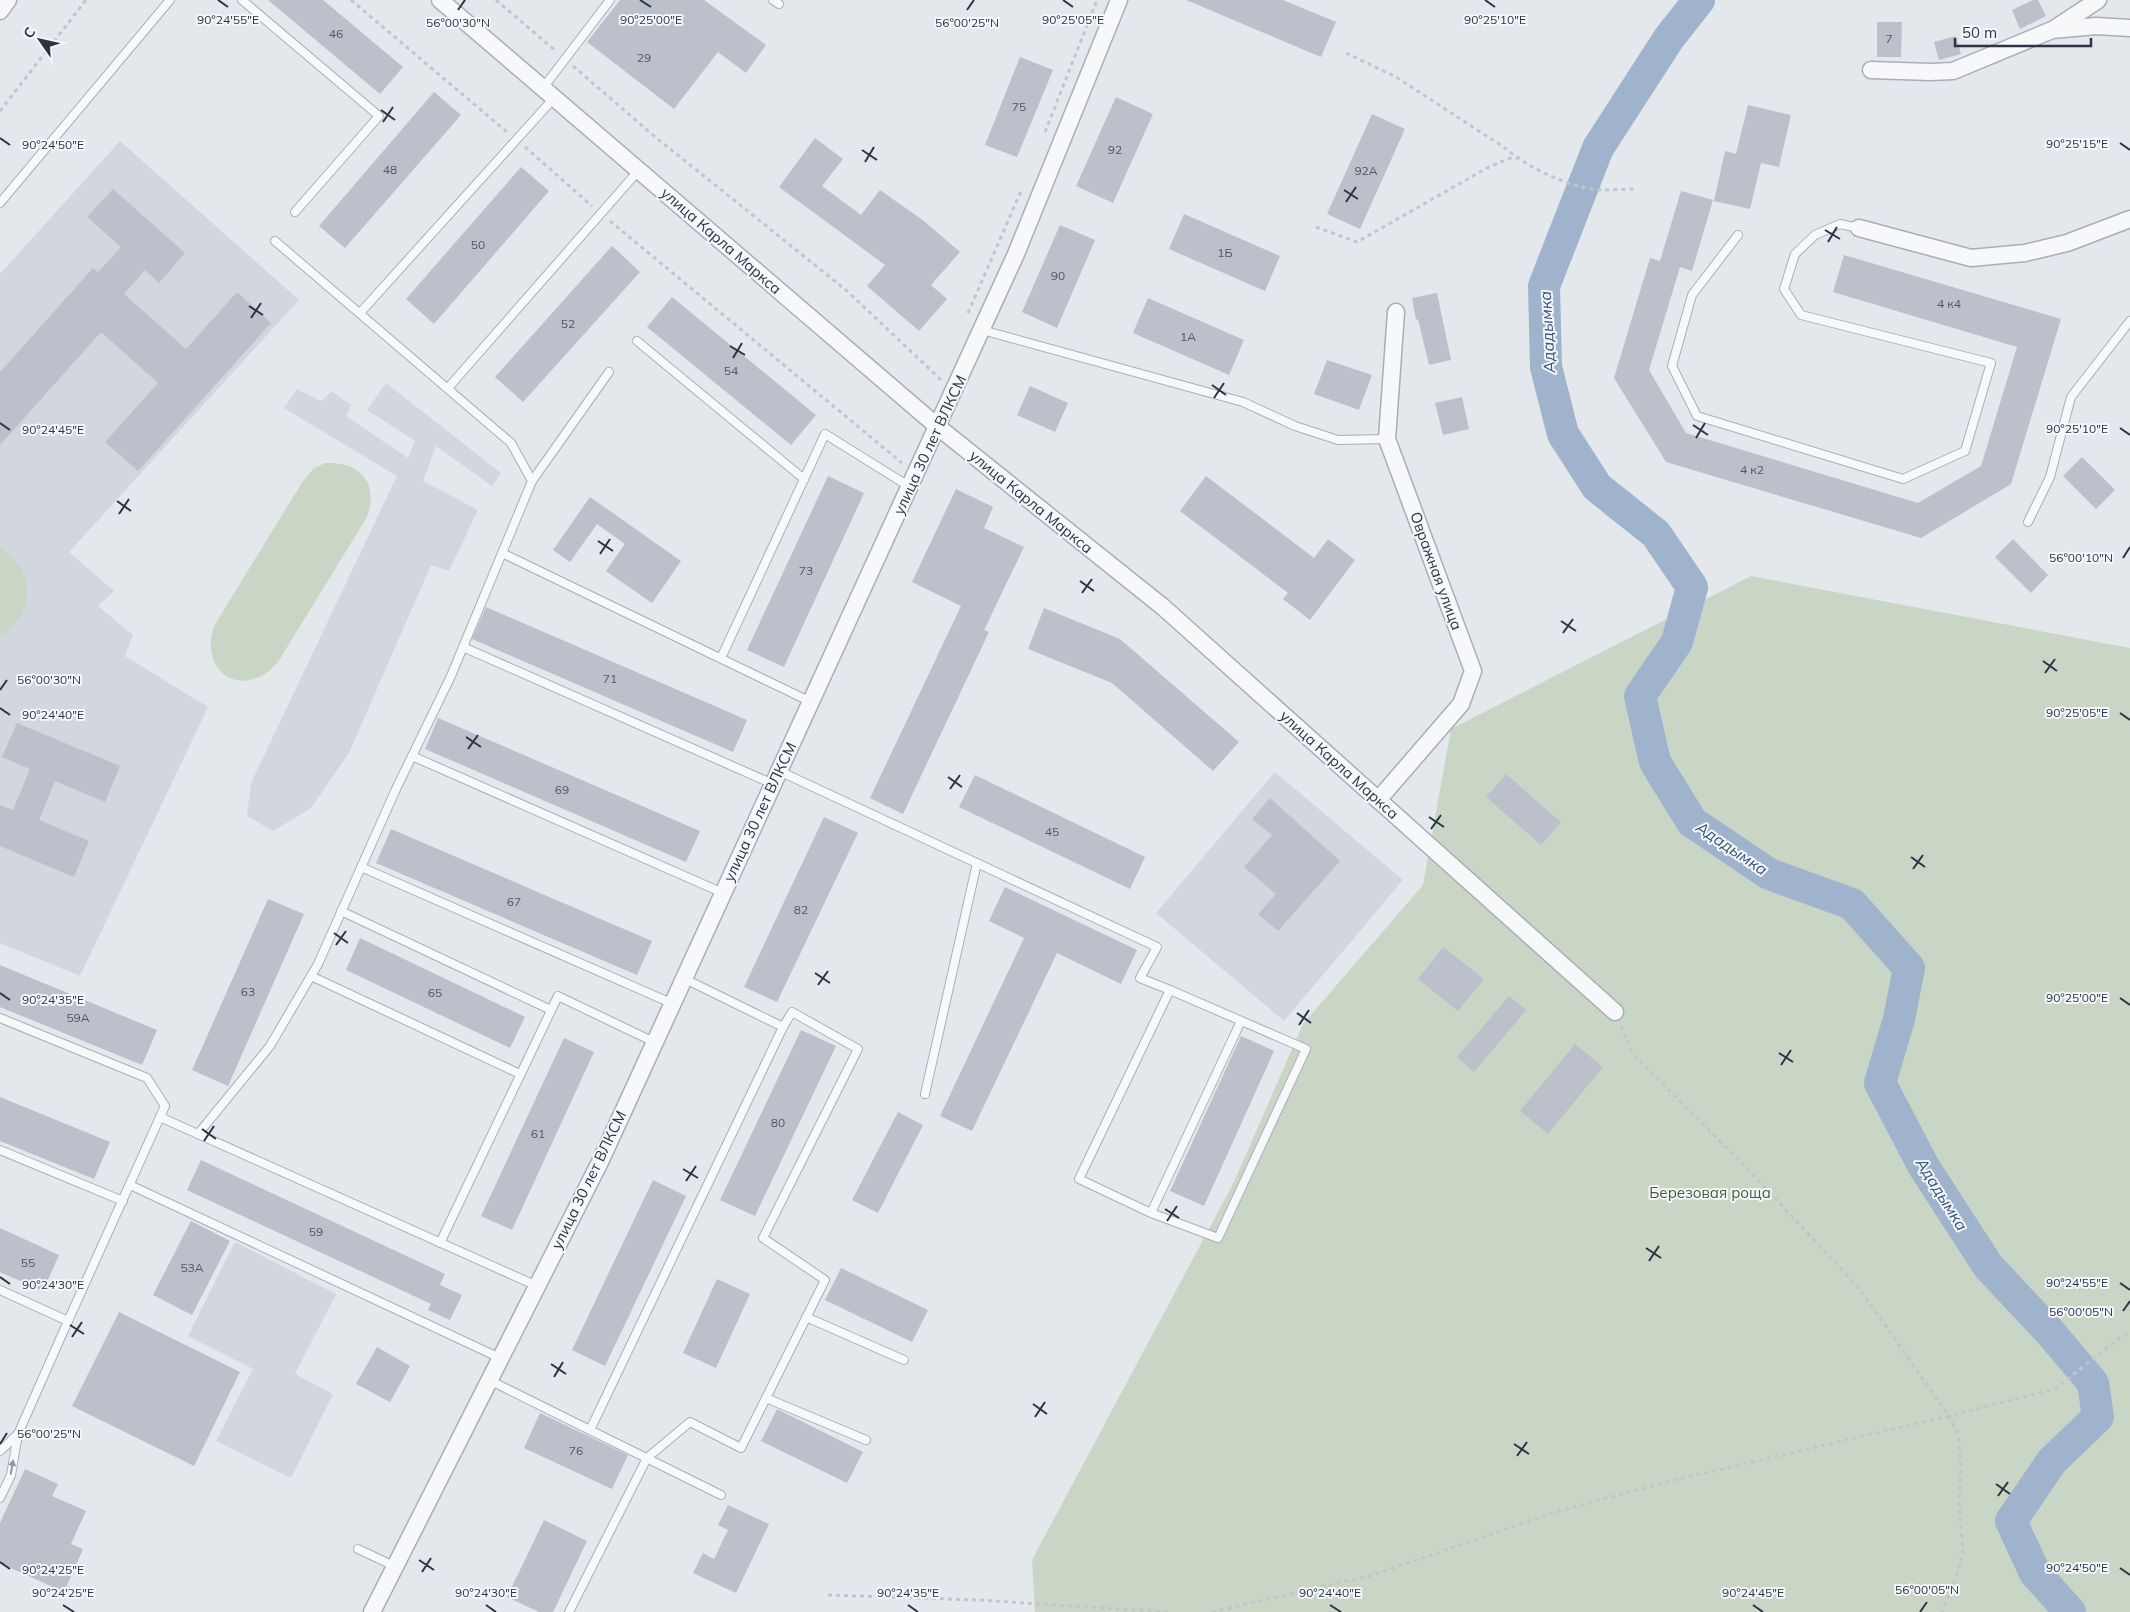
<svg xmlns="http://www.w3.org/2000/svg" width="2130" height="1612" font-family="Mulish,sans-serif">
<rect width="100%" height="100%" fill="#e4e7ec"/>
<g fill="#d2d6de">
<path d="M 120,141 L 299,300 L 69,552 L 114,591 L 98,606 L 133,635 L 125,656 L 208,707 L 80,976 L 0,943 L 0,274 Z"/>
<path d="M 386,383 L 501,473 L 492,486 L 436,446 L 423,481 L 478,510 L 449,571 L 431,565 L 349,753 L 311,808 L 273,831 L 247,816 L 251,783 L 397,476 L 284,408 L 297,389 L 321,401 L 332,391 L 351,405 L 346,416 L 408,458 L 415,441 L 367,410 Z"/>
<path d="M 1275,772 L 1403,880 L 1284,1021 L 1156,913 Z"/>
<path d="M 235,1242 L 336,1294 L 295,1374 L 333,1394 L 291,1478 L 216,1441 L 253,1369 L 188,1336 Z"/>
</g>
<g fill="#c9d6c5">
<path d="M 325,463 C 361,461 379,484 367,517 L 278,662 C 245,701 198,674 214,626 L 303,481 L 313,469 Z"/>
<path d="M 0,547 C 8,554 19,562 23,573 C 33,596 23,624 0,635 Z"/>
<path d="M 1751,576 L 2130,648 L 2130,1612 L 1035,1612 L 1032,1560 L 1234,1182 L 1303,1024 L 1423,885 L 1451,729 Z"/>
</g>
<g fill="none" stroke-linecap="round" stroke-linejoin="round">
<path stroke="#9fb4cc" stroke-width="32" d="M 1699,0 L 1669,38 L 1598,148 L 1544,286 L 1546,367 L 1563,434 L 1597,487 L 1656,534 L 1692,587 L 1677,642 L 1640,696 L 1655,762 L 1692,822 L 1769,874 L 1852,904 L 1909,968 L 1899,1019 L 1880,1083 L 1924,1167 L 1988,1266 L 2049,1331 L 2093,1383 L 2098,1417 L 2052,1461 L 2011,1521 L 2035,1573 L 2070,1612"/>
</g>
<g fill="#bbc0ca">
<path d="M 268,0 L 323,0 L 403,67 L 380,94 Z"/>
<path d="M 620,0 L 704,0 L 766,45 L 746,73 L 718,52 L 674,109 L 587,42 Z"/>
<path d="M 1186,0 L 1283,0 L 1336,22 L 1321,57 Z"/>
<path d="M 2033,0 L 2038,0 L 2046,16 L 2020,29 L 2012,10 Z"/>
<path d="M 1877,22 L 1902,22 L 1901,57 L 1877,57 Z"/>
<path d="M 1956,36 L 1961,54 L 1939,60 L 1934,42 Z"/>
<path d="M 1020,57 L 1053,70 L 1017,157 L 985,145 Z"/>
<path d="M 434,92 L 461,115 L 345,248 L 319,226 Z"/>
<path d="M 1116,97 L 1153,114 L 1113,203 L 1076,186 Z"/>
<path d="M 1748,105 L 1791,115 L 1779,167 L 1761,163 L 1750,209 L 1714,201 L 1725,151 L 1736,154 Z"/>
<path d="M 1372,114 L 1405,129 L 1360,229 L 1327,214 Z"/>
<path d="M 815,138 L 843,159 L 822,186 L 861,215 L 880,190 L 924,221 L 960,252 L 931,285 L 947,299 L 919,331 L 867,286 L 885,265 L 779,187 Z"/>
<path d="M 521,167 L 549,191 L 434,324 L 406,299 Z"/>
<path d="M 113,189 L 185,253 L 159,283 L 145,270 L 124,294 L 186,349 L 237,292 L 271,323 L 138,471 L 105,442 L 158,383 L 101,332 L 0,445 L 0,372 L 93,268 L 98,272 L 121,247 L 87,217 Z"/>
<path d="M 1681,191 L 1713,200 L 1692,271 L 1680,267 L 1649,370 L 1686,433 L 1918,503 L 1981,466 L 2017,347 L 1833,292 L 1844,255 L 2061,319 L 2011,484 L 1921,538 L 1666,462 L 1614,378 L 1650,258 L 1660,261 Z"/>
<path d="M 1184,214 L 1280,256 L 1265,291 L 1169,249 Z"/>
<path d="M 1060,225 L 1095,240 L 1057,328 L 1022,312 Z"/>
<path d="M 612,246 L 640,272 L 523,402 L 495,377 Z"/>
<path d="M 1437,293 L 1451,360 L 1429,365 L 1418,319 L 1416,320 L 1412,298 Z"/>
<path d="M 672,297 L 816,415 L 791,445 L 647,327 Z"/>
<path d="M 1148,298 L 1244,340 L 1229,375 L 1133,333 Z"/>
<path d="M 1327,360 L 1372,375 L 1359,410 L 1314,394 Z"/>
<path d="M 1030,386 L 1068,403 L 1055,432 L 1017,415 Z"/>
<path d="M 1462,397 L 1469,429 L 1443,435 L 1435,403 Z"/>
<path d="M 2082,457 L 2115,490 L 2096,509 L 2063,476 Z"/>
<path d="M 828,476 L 864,493 L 784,667 L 747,650 Z"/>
<path d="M 1206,476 L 1314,558 L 1328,539 L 1355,560 L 1310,620 L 1283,599 L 1288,593 L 1180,511 Z"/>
<path d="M 956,489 L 993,507 L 984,528 L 1024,547 L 984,630 L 989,632 L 903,814 L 870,798 L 961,606 L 912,582 Z"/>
<path d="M 590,497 L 681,561 L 652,603 L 606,571 L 625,544 L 597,524 L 570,562 L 553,550 Z"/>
<path d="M 2013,539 L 2048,575 L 2031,593 L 1995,557 Z"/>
<path d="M 486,607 L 747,720 L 733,752 L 472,639 Z"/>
<path d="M 1044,608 L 1120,639 L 1239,742 L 1213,771 L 1112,683 L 1028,649 Z"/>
<path d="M 438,718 L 700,831 L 686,862 L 425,749 Z"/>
<path d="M 17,723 L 120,766 L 105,802 L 55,781 L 39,820 L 89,841 L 74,877 L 0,846 L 0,805 L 13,810 L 30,769 L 2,757 Z"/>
<path d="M 1506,774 L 1561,822 L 1541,845 L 1486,797 Z"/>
<path d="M 975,775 L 1145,857 L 1130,889 L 959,807 Z"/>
<path d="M 1270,798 L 1340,861 L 1278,931 L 1258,914 L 1276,894 L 1244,867 L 1272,835 L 1252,819 Z"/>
<path d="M 824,817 L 858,833 L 777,1002 L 744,987 Z"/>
<path d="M 391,829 L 652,941 L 637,975 L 376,863 Z"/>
<path d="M 1005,887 L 1137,950 L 1121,984 L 1057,953 L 972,1131 L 940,1116 L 1024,938 L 989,921 Z"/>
<path d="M 268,899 L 304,914 L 228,1086 L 192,1070 Z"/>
<path d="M 360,938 L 525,1017 L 510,1048 L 346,970 Z"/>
<path d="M 1443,947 L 1484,979 L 1458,1011 L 1418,979 Z"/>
<path d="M 0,965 L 157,1030 L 142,1065 L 0,1007 Z"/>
<path d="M 1509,996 L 1526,1010 L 1474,1072 L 1457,1057 Z"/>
<path d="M 801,1030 L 836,1046 L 755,1216 L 720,1200 Z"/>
<path d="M 1241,1036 L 1274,1051 L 1204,1206 L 1170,1191 Z"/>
<path d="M 564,1038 L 594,1052 L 512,1230 L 481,1216 Z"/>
<path d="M 1575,1044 L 1603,1067 L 1548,1134 L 1520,1111 Z"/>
<path d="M 0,1097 L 110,1142 L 94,1179 L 0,1141 Z"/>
<path d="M 898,1112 L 923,1125 L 878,1213 L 852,1200 Z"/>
<path d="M 201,1160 L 445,1274 L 440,1285 L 462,1295 L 450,1320 L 428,1310 L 431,1304 L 187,1190 Z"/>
<path d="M 653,1180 L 686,1196 L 605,1366 L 572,1350 Z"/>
<path d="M 191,1221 L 230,1241 L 192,1315 L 153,1295 Z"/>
<path d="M 0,1228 L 59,1255 L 43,1291 L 0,1272 Z"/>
<path d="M 841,1268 L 928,1310 L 912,1342 L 825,1300 Z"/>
<path d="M 717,1279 L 750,1294 L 716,1368 L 683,1353 Z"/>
<path d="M 119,1312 L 240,1372 L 194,1466 L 72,1406 Z"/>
<path d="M 377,1347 L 410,1366 L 390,1402 L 356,1384 Z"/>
<path d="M 777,1409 L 863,1452 L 847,1483 L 761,1441 Z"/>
<path d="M 540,1413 L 628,1455 L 612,1489 L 524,1448 Z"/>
<path d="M 25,1469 L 58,1484 L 52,1496 L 86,1511 L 71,1544 L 83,1549 L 64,1592 L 0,1563 L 0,1523 Z"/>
<path d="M 728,1505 L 769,1524 L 736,1593 L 693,1573 L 703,1553 L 714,1559 L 728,1530 L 718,1525 Z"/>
<path d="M 544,1520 L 587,1541 L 553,1612 L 539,1612 L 507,1597 Z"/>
</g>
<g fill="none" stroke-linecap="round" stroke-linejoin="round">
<g stroke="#a9aeb7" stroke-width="10">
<g id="lane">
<path d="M 242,0 L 379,116 L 295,212"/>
<path d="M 773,0 L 779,4"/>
<path d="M 543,88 L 610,0"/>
<path d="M 0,203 L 170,0"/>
<path d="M 1738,235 L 1692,295 L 1672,366 L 1697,416 L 1903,479 L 1965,451 L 1991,363 L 1801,315 L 1784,289 L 1795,254 L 1815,235 L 1840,224 L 1859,228"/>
<path d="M 275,241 L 511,443 L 532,481"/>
<path d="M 360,313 L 554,98"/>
<path d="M 982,330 L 1243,402 L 1295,426 L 1338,440 L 1387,439"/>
<path d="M 637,341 L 804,479"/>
<path d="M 448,388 L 639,170"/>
<path d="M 2028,522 L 2050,477 L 2071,397 L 2130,321"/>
<path d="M 502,553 L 811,702"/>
<path d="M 463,647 L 773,784"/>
<path d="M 721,658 L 825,434 L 910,487"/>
<path d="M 412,756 L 723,893"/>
<path d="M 779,771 L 1157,947 L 1140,978 L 1170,990"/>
<path d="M 361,867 L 671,1003"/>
<path d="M 341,911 L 551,1010"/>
<path d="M 311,976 L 520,1074"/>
<path d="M 0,1018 L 147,1078 L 165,1106 L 68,1321"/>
<path d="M 925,1094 L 977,863"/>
<path d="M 160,1117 L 537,1286"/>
<path d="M 198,1134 L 270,1046 L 318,964 L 396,789 L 451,676 L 532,481 L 609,372"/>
<path d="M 0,1150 L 123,1201"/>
<path d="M 130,1185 L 500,1358"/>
<path d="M 1151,1213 L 1218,1238 L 1306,1049 L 1170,990 L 1079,1179 L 1151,1213 L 1241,1021"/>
<path d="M 440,1243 L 558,996 L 654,1042"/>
<path d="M 0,1290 L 68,1321 L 18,1434 L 11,1475 L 0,1498"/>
<path d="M 806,1317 L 904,1360"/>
<path d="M 489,1380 L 721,1495"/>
<path d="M 766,1398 L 866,1440"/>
<path d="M 590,1430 L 783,1027"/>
<path d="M 0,1451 L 18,1434"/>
<path d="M 358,1549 L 394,1566"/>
<path d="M 569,1612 L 647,1458 L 690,1422 L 741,1448 L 825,1280 L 763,1238 L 858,1049 L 792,1012 L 783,1027 L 683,978"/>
</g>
</g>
<g stroke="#a9aeb7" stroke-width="19">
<g id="street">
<path d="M 440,0 L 938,427 L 1163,607 L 1615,1012"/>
<path d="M 0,11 L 8,0"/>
<path d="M 2054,29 L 2098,0"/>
<path d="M 1871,70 L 1930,72 L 1953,71 L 2052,30 L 2096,26 L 2130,28"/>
<path d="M 1859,228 L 1971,258 L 2025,253 L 2067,243 L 2130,219"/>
<path d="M 1378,800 L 1461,704 L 1473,671 L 1387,439 L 1396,312"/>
<path d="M 372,1612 L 600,1162 L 1016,254 L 1119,0"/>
</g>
</g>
<g stroke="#c2c5cb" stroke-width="3" stroke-dasharray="4 4" stroke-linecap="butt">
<path d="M 351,0 L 507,132"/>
<path d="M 496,0 L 557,52"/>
<path d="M 1346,53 L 1396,77 L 1505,148 C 1526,166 1564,185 1592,189 C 1606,191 1621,189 1635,189"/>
<path d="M 573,66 L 654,136 L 846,290 L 941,380"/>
<path d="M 0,111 L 86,0"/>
<path d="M 1045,132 L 1097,0"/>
<path d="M 525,147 L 592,206"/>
<path d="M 610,221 L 902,463"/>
<path d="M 1316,227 L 1357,242 L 1487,168 L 1510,158 L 1517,159"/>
<path d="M 968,313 L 1021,191"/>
<path d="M 1621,1026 L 1632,1053 L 1742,1163 L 1859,1288 L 1949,1416 L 1958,1434 L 1961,1465 L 1959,1504 L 1963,1551 L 1958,1572 L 1942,1612"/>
<path d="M 828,1595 L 978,1600 L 1169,1612"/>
<path d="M 1212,1612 L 1373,1575 L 1555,1512 L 1675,1480 L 1949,1416 L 2055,1389 L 2117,1340 L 2130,1332"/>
</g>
<use href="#lane" stroke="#f7f8fa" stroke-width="8"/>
<use href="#street" stroke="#f7f8fa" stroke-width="16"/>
</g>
<defs><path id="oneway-solid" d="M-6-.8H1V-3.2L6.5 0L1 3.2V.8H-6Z" transform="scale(1.25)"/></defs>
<use fill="#9196a0" href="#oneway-solid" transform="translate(12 1467) rotate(-80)"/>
<path fill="none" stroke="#2b3445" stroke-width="2" d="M 218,0 L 228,7M 640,0 L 651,7M 1063,0 L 1073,7M 1485,0 L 1495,7M 458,10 L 465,0M 967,10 L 974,0M 381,110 L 395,120M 383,122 L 393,107M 0,138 L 10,145M 2120,143 L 2130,150M 862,150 L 877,160M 865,162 L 874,147M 1344,190 L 1358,199M 1346,202 L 1356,187M 1825,230 L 1840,239M 1828,242 L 1837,227M 249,306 L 263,315M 251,318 L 261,303M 730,346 L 745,355M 733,358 L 742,343M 1212,385 L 1226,395M 1214,398 L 1224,383M 0,423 L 10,430M 1693,425 L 1708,435M 2120,428 L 2130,435M 1696,438 L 1705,423M 117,501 L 131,511M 119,514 L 129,499M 598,541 L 613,551M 600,554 L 610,539M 2123,558 L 2130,547M 1080,581 L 1094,591M 1082,593 L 1092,579M 1561,621 L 1576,631M 1563,633 L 1573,619M 2043,661 L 2057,671M 2045,673 L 2055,659M 0,690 L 7,680M 0,708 L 10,715M 2120,713 L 2130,720M 466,737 L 481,747M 468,749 L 478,735M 948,777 L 962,787M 950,789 L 960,775M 1429,817 L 1444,827M 1431,829 L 1441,815M 1911,857 L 1925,867M 1913,869 L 1923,855M 334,933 L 348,943M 336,945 L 346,931M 815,973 L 830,983M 818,985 L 828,971M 0,993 L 10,1000M 2120,998 L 2130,1005M 1297,1013 L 1311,1023M 1299,1025 L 1309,1010M 1779,1053 L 1793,1062M 1781,1065 L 1791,1050M 202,1129 L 216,1139M 204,1141 L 214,1126M 683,1169 L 698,1178M 686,1181 L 696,1166M 1165,1209 L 1179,1218M 1167,1221 L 1177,1206M 1646,1248 L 1661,1258M 1649,1261 L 1659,1246M 0,1277 L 10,1284M 2120,1283 L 2130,1290M 2123,1311 L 2130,1301M 70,1325 L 84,1334M 72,1337 L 82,1322M 551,1364 L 566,1374M 554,1377 L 563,1362M 1033,1404 L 1047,1414M 1035,1417 L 1045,1402M 0,1444 L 7,1433M 1514,1444 L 1529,1454M 1517,1456 L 1527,1442M 1996,1484 L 2010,1494M 1998,1496 L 2008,1482M 419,1560 L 434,1570M 0,1562 L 10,1569M 2120,1568 L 2130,1575M 422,1572 L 431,1558M 63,1605 L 74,1612M 486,1605 L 496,1612M 908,1605 L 918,1612M 1330,1605 L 1341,1612M 1753,1605 L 1763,1612M 1920,1612 L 1927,1602"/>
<g text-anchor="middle" stroke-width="4" stroke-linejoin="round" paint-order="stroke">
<g font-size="12" fill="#4f5766">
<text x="336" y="38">46</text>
<text x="1889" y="43">7</text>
<text x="644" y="62">29</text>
<text x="1019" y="111">75</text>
<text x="1115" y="154">92</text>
<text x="390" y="174">48</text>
<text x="1366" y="175">92А</text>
<text x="478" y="249">50</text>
<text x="1225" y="257">1Б</text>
<text x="1058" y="280">90</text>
<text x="1949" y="308">4 к4</text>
<text x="568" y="328">52</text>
<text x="1188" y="341">1А</text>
<text x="731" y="375">54</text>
<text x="1752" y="474">4 к2</text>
<text x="806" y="575">73</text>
<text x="610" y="683">71</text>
<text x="562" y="794">69</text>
<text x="1052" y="836">45</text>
<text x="514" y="906">67</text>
<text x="801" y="914">82</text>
<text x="248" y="996">63</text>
<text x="435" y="997">65</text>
<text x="78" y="1022">59А</text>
<text x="778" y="1127">80</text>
<text x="538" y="1138">61</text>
<text x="316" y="1236">59</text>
<text x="28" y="1267">55</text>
<text x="192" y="1272">53А</text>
<text x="576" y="1455">76</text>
</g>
<g font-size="15" fill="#2b3445" stroke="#f4f6f9">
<text transform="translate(721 241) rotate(41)" y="5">улица Карла Маркса</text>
<text transform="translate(930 445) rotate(-65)" y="5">улица 30 лет ВЛКСМ</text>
<text transform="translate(1031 502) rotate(39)" y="5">улица Карла Маркса</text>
<text transform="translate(1436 571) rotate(70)" y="5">Овражная улица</text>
<text transform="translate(1339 765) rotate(42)" y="5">улица Карла Маркса</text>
<text transform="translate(760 812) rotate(-65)" y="5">улица 30 лет ВЛКСМ</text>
<text transform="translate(589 1180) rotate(-64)" y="5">улица 30 лет ВЛКСМ</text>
</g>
<g font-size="15" fill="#3f6138" stroke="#f4f6f9">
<text x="1710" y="1198">Березовая роща</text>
</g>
<g font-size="16" font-style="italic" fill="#34527a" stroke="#f4f6f9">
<text transform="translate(1547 332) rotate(-93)" y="6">Ададымка</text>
<text transform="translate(1732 848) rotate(34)" y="6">Ададымка</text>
<text transform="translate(1942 1194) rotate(58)" y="6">Ададымка</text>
</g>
</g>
<g font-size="12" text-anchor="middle" fill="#2b3445" stroke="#f4f6f9" stroke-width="4" stroke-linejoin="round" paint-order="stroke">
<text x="228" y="24">90°24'55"E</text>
<text x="651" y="24">90°25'00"E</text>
<text x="1495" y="24">90°25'10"E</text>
<text x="1073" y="24">90°25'05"E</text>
<text x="458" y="27">56°00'30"N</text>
<text x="967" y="27">56°00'25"N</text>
<text x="2077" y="148">90°25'15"E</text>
<text x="53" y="149">90°24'50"E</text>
<text x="2077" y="433">90°25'10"E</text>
<text x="53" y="434">90°24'45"E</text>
<text x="2081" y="562">56°00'10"N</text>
<text x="49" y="684">56°00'30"N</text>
<text x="2077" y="717">90°25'05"E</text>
<text x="53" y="719">90°24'40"E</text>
<text x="2077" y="1002">90°25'00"E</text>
<text x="53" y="1004">90°24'35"E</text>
<text x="2077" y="1287">90°24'55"E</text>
<text x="53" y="1289">90°24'30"E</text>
<text x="2081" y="1316">56°00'05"N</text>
<text x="49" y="1438">56°00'25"N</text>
<text x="2077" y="1572">90°24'50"E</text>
<text x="53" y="1574">90°24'25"E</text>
<text x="1927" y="1594">56°00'05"N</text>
<text x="63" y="1597">90°24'25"E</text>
<text x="486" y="1597">90°24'30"E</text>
<text x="908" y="1597">90°24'35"E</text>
<text x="1330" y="1597">90°24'40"E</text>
<text x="1753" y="1597">90°24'45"E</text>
</g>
<g transform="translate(40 40) rotate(304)" stroke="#f4f6f9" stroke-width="4" paint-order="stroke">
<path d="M0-4L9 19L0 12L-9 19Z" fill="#2b3445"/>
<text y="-8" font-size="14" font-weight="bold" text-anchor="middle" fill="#2b3445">С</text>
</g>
<path d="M1955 38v8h136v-8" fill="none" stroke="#2b3445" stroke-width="2.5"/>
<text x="1962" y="38" font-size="15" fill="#2b3445" stroke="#f4f6f9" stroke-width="4" paint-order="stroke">50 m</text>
</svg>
